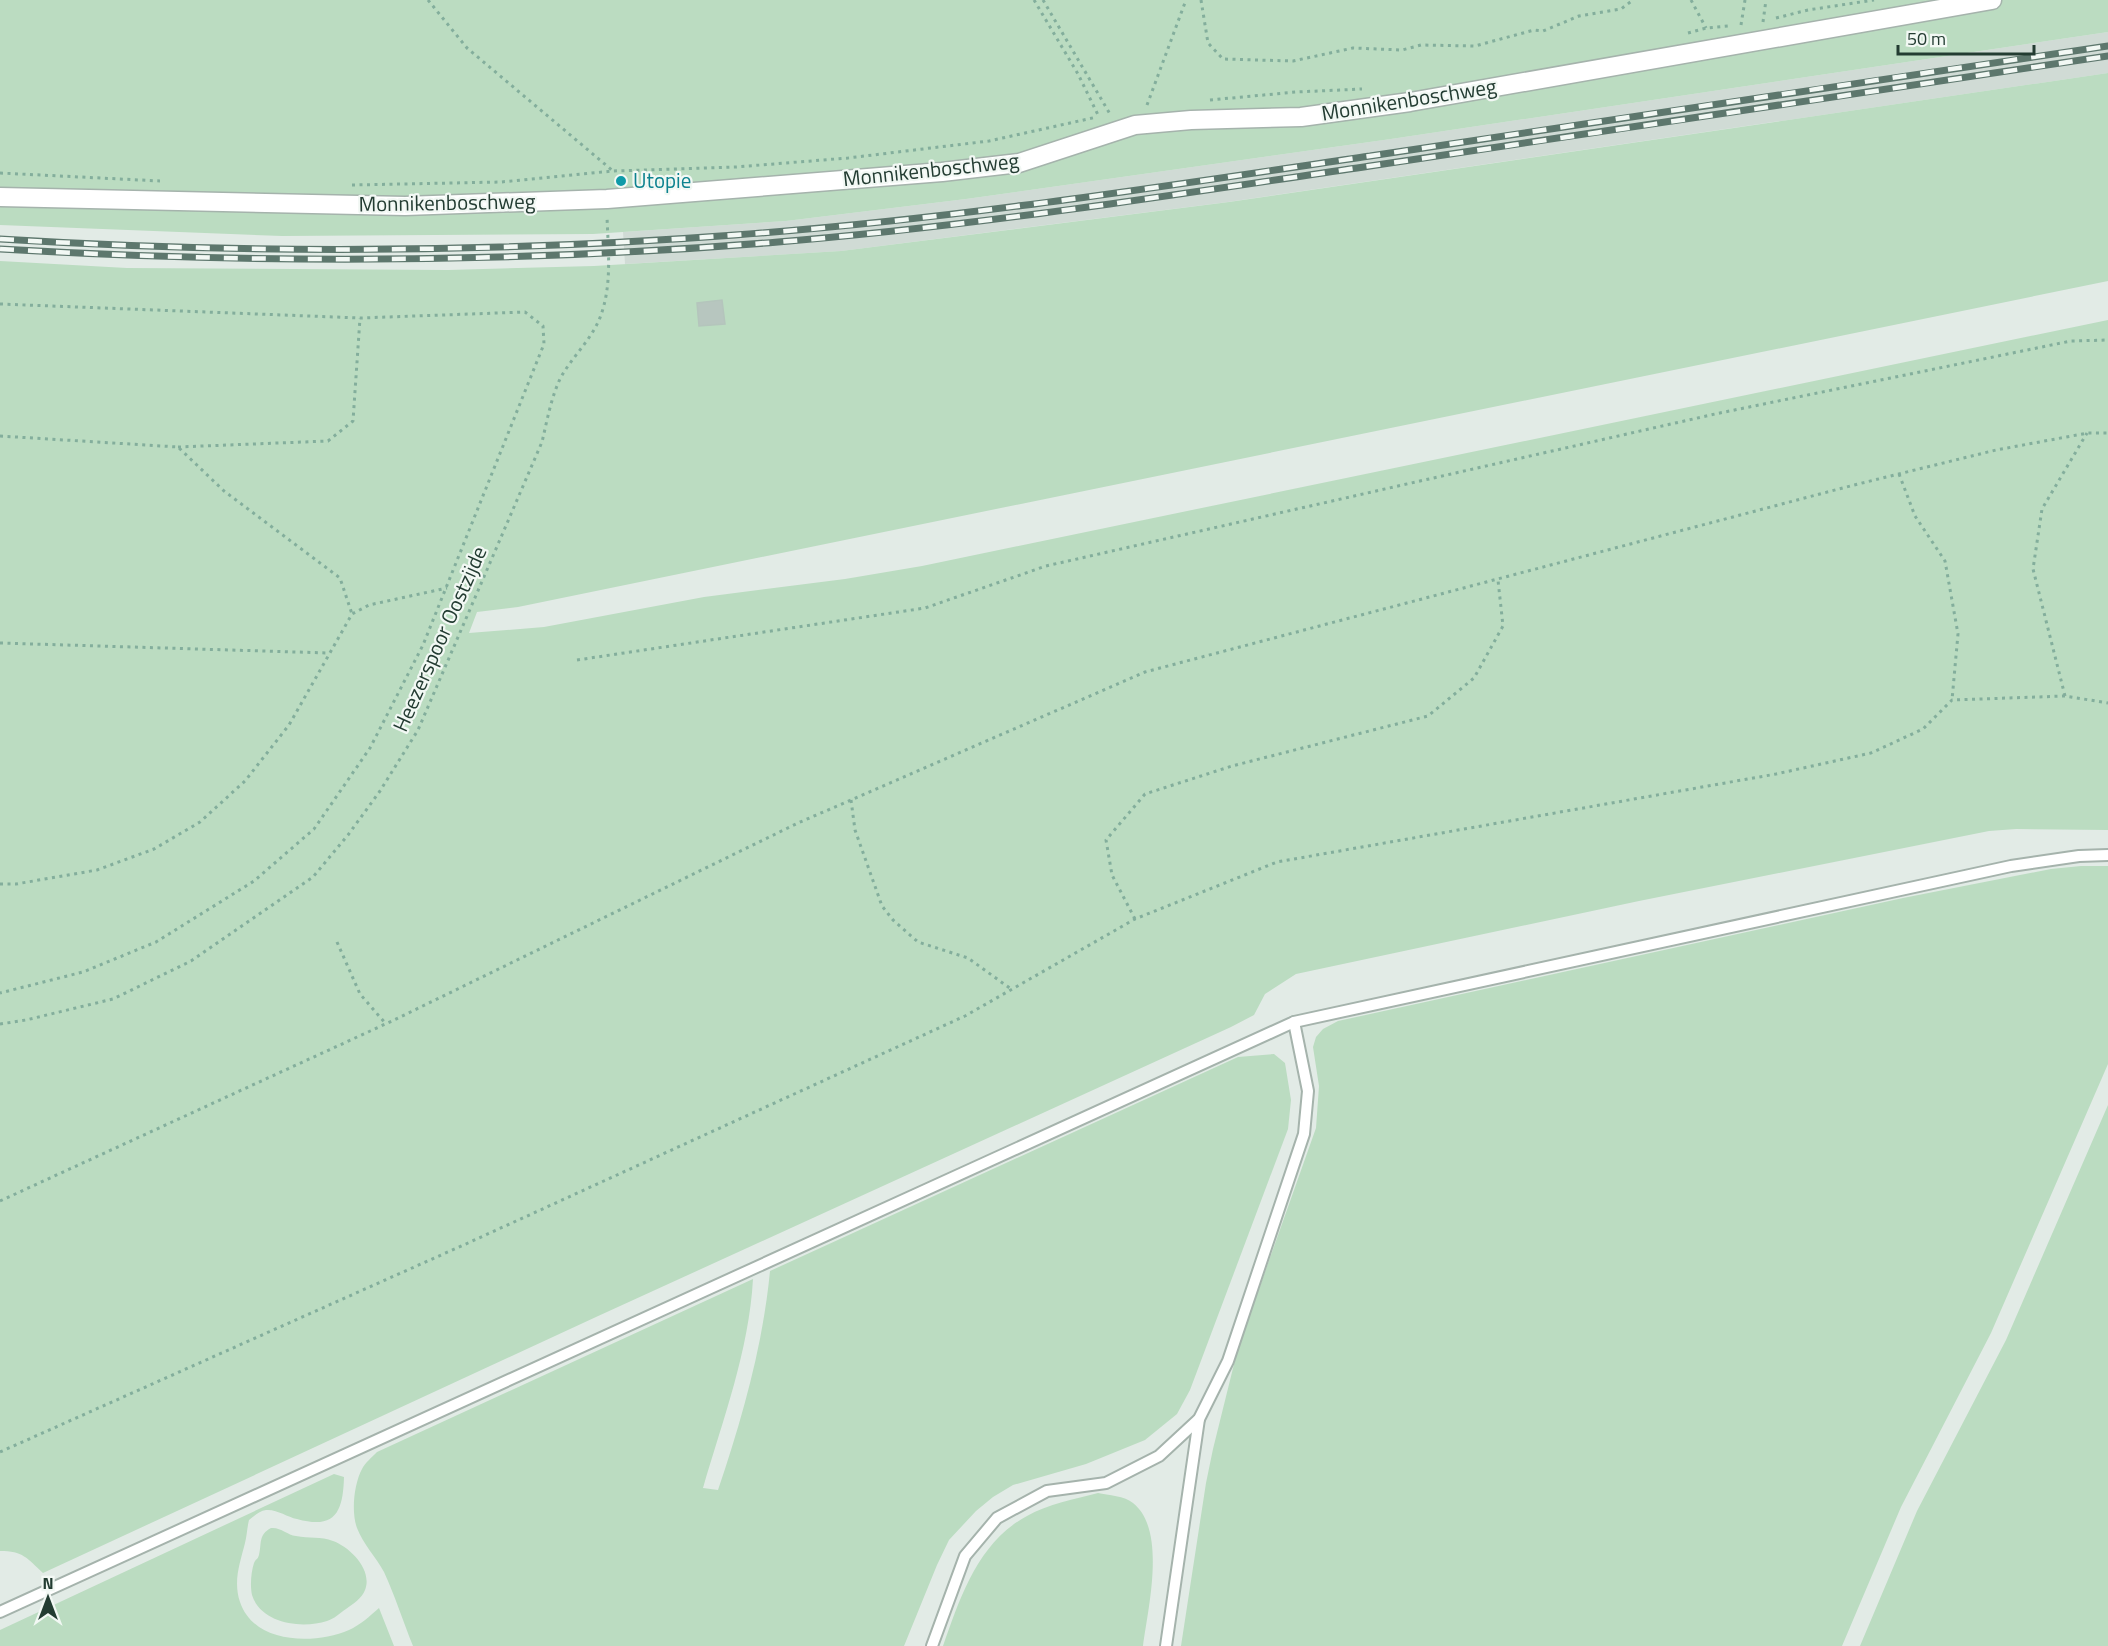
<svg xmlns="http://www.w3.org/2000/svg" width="2108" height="1646" font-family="'Titillium Web',sans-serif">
<rect width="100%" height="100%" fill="#e2ebe6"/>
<path fill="#d0dbd5" d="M 2108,32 L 2108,73 L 1228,202 L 841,251 L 625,264 L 623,232 L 786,221 L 966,199 L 1391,139 Z"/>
<g fill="#bbdcc1">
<path d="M 0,0 L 2108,0 L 2108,32 L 1391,139 L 966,199 L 786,221 L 593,234 L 282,236 L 0,225 Z"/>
<path d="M 2108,73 L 2108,281 L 518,607 L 477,612 L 469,633 L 544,627 L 704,597 L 845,579 L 922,566 L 2108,320 L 2108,830 L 2016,829 L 1989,831 L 1639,901 L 1296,974 L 1265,994 L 1254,1015 L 1231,1027 L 596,1317 L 43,1573 C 27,1558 23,1551 0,1551 L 0,261 L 127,268 L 448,270 L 594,266 L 841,251 L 1229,202 Z"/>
<path d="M 2081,866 L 2108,866 L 2108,1064 L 1991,1333 L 1901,1507 L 1842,1646 L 1181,1646 L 1206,1483 L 1213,1449 L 1238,1348 L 1316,1128 L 1319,1086 L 1313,1047 L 1316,1037 L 1323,1029 L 1338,1021 L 1903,898 L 2051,869 Z"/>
<path d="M 1274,1054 L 1285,1063 L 1291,1100 L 1288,1129 L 1190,1390 L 1177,1414 L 1145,1440 L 1086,1464 L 1013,1485 L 993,1497 L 976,1511 L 949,1540 L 937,1565 L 904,1646 L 413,1646 C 403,1621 395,1596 384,1572 C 376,1557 363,1544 357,1528 C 351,1512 354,1484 362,1469 C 365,1463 372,1457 377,1452 L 753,1279 C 749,1351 723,1419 703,1488 L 718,1490 C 742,1419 763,1345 770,1271 L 1238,1057 Z"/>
<path d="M 2108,1105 L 2108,1646 L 1860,1646 L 1917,1511 L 2006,1340 Z"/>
<path d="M 334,1474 L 344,1477 C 343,1511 336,1530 297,1519 C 287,1517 277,1509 266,1510 C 259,1511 254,1516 249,1520 C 247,1528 247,1535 245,1543 C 240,1563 233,1581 240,1602 C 254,1644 314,1645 349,1630 C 360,1625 370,1616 379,1608 L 394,1646 L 0,1646 L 0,1630 Z"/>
<path d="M 1098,1493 C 1108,1495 1125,1496 1133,1503 C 1167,1530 1148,1608 1143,1646 L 943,1646 C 960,1598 978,1542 1027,1516 C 1048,1504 1075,1499 1098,1493 Z"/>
<path d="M 271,1528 C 281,1527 287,1535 296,1536 C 309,1539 321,1536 333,1541 C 350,1547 373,1570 365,1590 C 362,1598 353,1604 346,1609 C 340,1613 334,1619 327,1621 C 302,1629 261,1624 252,1595 C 250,1586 251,1572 254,1563 C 257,1557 257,1561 259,1555 C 262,1543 258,1535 271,1528 Z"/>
</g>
<path fill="#b7c6bf" stroke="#b4c5bc" stroke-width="1.5" d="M 722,300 L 725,324 L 699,326 L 697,303 Z"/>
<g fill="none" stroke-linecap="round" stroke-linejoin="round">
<g stroke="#a5b3ac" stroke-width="14">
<g id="service">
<path d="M 0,1612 L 1294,1022 L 2011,866 L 2079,856 L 2108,855"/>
<path d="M 932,1646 L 965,1556 L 997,1518 L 1047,1491 L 1106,1483 L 1159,1456 L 1199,1419 L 1228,1361 L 1304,1134 L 1308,1091 L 1294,1022"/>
<path d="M 1166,1646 L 1199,1419"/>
</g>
</g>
<g stroke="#a5b3ac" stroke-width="21">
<path id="minor" d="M 0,197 L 405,206 L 607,199 L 942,172 L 1019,163 L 1135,125 L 1191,120 L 1301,117 L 1410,102 L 1992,0"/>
</g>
<g stroke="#83ae9c" stroke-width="3" stroke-dasharray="3 4.5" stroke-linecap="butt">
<path d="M 428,0 L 467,48 L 613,171"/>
<path d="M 1034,0 L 1078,74 L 1099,117"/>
<path d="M 1043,0 L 1110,114"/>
<path d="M 1201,0 L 1208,43 L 1223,59 L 1293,61 L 1353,48 L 1402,50 L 1421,45 L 1475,46 L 1534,30 L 1543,31 L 1579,16 L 1621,9 L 1633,0"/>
<path d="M 1691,0 L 1706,28"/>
<path d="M 1776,18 L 1808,10 L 1874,0"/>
<path d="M 1763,22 L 1766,0"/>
<path d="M 1741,25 L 1745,0"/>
<path d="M 1688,33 L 1706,28 L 1728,26"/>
<path d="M 1210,100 L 1296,92 L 1362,89"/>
<path d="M 1147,105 L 1186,0"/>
<path d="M 0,173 L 160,181"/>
<path d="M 352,185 L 501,182 L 613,171 L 736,167 L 848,158 L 989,141 L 1097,117"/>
<path d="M 0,304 L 360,318 L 525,312 L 543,326 L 544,344 L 423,645 L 370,748 L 314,829 L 254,881 L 156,942 L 83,972 L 0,993"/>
<path d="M 0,436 L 178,447 L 224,491 L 340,578 L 352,614"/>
<path d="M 178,447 L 328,441 L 353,421 L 360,318"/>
<path d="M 1899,474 L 1915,516 L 1945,561 L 1958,634 L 1952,700"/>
<path d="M 0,643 L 329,653"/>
<path d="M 577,660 L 925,608 L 1046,566 L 1715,414 L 2071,341 L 2108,340"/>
<path d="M 2065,696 L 2033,569 L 2042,509 L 2087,433"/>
<path d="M 851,800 L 855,830 L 882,906 L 893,920 L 918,942 L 968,958 L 1011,989"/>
<path d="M 0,884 L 16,884 L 97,870 L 154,849 L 200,822 L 245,781 L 289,725 L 352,614 L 369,605 L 447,588"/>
<path d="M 1135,919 L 1112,875 L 1106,840 L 1145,794 L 1232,766 L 1428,716 L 1474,678 L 1503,626 L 1498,580"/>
<path d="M 337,942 L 360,994 L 386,1024"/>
<path d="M 0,1024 L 26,1020 L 113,999 L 191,961 L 313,877 L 348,835 L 380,791 L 418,730 L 542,442 C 547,421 551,398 560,379 C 572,356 594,338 602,312 C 612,281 608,248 607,216"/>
<path d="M 0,1201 L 392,1021 L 798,823 L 1145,672 L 1854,485 L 1996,450 L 2088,433 L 2108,433"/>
<path d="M 0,1452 L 468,1243 L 965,1016 L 1135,919 L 1277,862 L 1776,774 L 1871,753 L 1923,729 L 1952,700 L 2065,696 L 2108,703"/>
</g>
<use href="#service" stroke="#fff" stroke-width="10"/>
<use href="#minor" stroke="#fff" stroke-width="18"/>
<g stroke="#5d776d" stroke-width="7">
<g id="rail">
<path d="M 0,239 C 245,254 490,253 735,235 C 948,220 1159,187 1370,156 C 1616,119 1862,82 2108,46"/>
<path d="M 0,249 C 259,264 519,263 778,242 C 976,226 1173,195 1370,166 C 1616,130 1862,93 2108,56"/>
</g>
</g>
<use href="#rail" stroke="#f2f8f4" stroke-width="4.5" stroke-dasharray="14" stroke-linecap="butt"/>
</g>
<circle fill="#0f9aa8" stroke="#f2f8f4" stroke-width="2" cx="621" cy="181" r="6"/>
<g text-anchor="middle" stroke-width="4.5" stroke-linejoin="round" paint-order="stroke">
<g font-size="21" fill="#233c32" stroke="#f2f8f4">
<text transform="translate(1409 100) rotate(-9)" y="7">Monnikenboschweg</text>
<text transform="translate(931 170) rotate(-6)" y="7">Monnikenboschweg</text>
<text transform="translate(447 203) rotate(-1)" y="7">Monnikenboschweg</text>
<text transform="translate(440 639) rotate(-66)" y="7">Heezerspoor Oostzijde</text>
</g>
<g font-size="21" fill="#0d838f" stroke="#f2f8f4" text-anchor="start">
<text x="633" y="188">Utopie</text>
</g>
</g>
<g transform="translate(48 1598)" stroke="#f2f8f4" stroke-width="4.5" paint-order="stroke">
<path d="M0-4.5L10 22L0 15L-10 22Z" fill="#233c32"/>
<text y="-9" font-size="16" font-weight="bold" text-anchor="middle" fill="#233c32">N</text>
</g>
<path d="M1898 45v9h136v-9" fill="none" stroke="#233c32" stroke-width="3"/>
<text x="1907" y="45" font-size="18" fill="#233c32" stroke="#f2f8f4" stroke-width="4.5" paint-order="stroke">50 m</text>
</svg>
